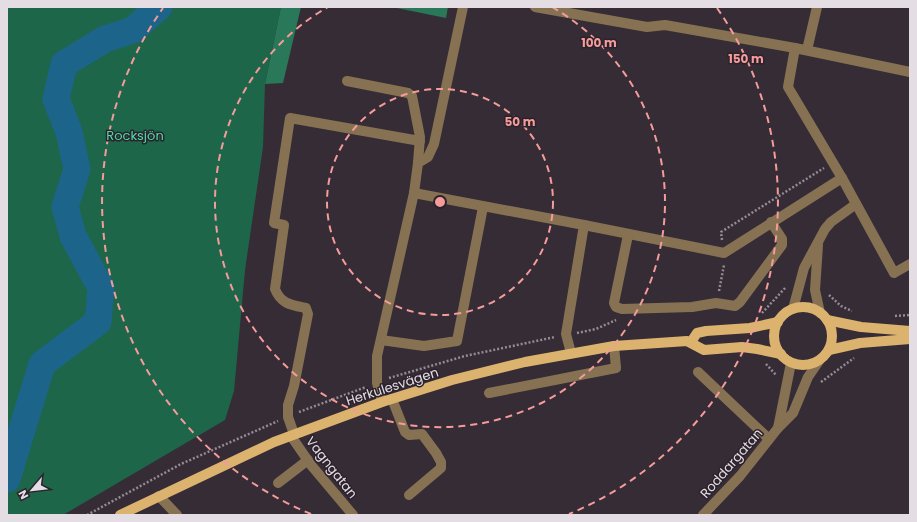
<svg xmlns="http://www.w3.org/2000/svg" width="917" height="522" font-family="Poppins,sans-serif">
<rect width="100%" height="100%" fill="#362c36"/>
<path fill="#1d664a" d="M 7,7 L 281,7 L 265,84 L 263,147 L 245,270 L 234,391 L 225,420 L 63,515 L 7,515 Z"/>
<g fill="#287859">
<path d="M 281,7 L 301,7 L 283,83 L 265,84 Z"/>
<path d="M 392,7 L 448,7 L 446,18 Z"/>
</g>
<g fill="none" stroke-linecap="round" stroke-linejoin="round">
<path stroke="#1d648b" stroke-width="27" d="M 7,479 L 42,364 L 98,322 L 101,288 L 73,236 L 65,207 L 77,169 L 69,132 L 56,99 L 64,64 L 105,39 L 133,30 L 159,7"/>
<g stroke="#948b94" stroke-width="2.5" stroke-dasharray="2 2" stroke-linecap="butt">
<path d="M 722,240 L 721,232 L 824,168"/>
<path d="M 719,291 L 724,265"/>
<path d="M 829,295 L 841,306 L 852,311"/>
<path d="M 762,313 L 786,287"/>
<path d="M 895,316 L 910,315"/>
<path d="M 577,333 L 596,329 L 616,320"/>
<path d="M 766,364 L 776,375"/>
<path d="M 389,378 L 465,356 L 555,337"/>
<path d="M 821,382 L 854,358"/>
<path d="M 299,412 L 366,387"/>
<path d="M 87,515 L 181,464 L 278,421"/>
</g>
<g stroke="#867252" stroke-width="10">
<path d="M 535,7 L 647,27 L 665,25 L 795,48"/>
<path d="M 807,50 L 817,7"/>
<path d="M 910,72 L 795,48 L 788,87 L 842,178 L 894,273 L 910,264"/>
<path d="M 347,81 L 408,93 L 412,96 L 420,137 L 418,163"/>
<path d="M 414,193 L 418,163 L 428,157 L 434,144 L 463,7"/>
<path d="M 584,225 L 724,253 L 842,178"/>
<path d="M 628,235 L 614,303 L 616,307 L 622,309 L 692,307 L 716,303 L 735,306 L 740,302 L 782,245 L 782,239 L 771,222"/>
<path d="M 818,245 L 815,290 L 820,313"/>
<path d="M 793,309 L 804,268 L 825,229 L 831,222 L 856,204"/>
<path d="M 381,340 L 424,346 L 457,341 L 483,207"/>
<path d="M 698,372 L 769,439"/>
<path d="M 489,393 L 616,368 L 614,346"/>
<path d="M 392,399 L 405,432 L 409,435 L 422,434 L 436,453 L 441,462 L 441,468 L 409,495"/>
<path d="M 382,402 L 377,383 L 377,356 L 414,193 L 584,225 L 566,334 L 571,353"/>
<path d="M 778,428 L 791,363"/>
<path d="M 294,434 L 288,417 L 288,405 L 294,386 L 308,314 L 306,308 C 291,305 281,304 275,289 L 284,225 L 274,223 L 290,118 L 420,141"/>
<path d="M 291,436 L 311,465 L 353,515"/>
<path d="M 278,483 L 308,460"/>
<path d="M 159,496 L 177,515"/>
<path d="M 703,515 L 740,476 L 778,428 L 793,413 L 808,377 L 819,361"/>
</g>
<g stroke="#dcb26f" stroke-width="10">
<circle cx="803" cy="336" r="29"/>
<path d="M 827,320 L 861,327 L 910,331"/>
<path d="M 691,342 L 697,333 L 706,331 L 750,328 L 778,322"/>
<path d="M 829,350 L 860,343 L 910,339"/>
<path d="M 120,515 L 274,442 L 382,402 L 452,380 L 525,362 L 614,346 L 687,341 L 704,350 L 742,347 L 757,349 L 781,354"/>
</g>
</g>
<g fill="none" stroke="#f59b9a" stroke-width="2" stroke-dasharray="7 5">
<circle cx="440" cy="202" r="113"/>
<path d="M552 7A225 225 0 1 1 328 7"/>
<path d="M311 514A338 338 0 0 1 163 8M717 8A338 338 0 0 1 569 514"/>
</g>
<g text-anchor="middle" stroke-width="3" stroke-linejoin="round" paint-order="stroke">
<g font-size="13" fill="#4cdba5" stroke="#2c222c">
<text x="135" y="140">Rocksjön</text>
</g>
<g font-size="13" fill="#e4dde4" stroke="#2c222c">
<text transform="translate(392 386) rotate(-18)" y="5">Herkulesvägen</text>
<text transform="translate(731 463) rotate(-49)" y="5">Roddargatan</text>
<text transform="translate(332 467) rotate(52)" y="5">Vagngatan</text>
</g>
</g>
<circle cx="440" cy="202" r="6" fill="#f59b9a" stroke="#2c222c" stroke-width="2"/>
<g font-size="12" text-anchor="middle" font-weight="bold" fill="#f59b9a" stroke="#2c222c" stroke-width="3" stroke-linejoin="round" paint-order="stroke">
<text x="599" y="47">100 m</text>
<text x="746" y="63">150 m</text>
<text x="520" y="126">50 m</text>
</g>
<rect width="917" height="522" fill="none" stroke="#e4dde4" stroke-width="16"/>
<g transform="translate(32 490) rotate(242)" stroke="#2c222c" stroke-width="3" paint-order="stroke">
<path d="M0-3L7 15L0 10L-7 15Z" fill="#e4dde4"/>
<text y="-6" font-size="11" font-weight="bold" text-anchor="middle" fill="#e4dde4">N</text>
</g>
</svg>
